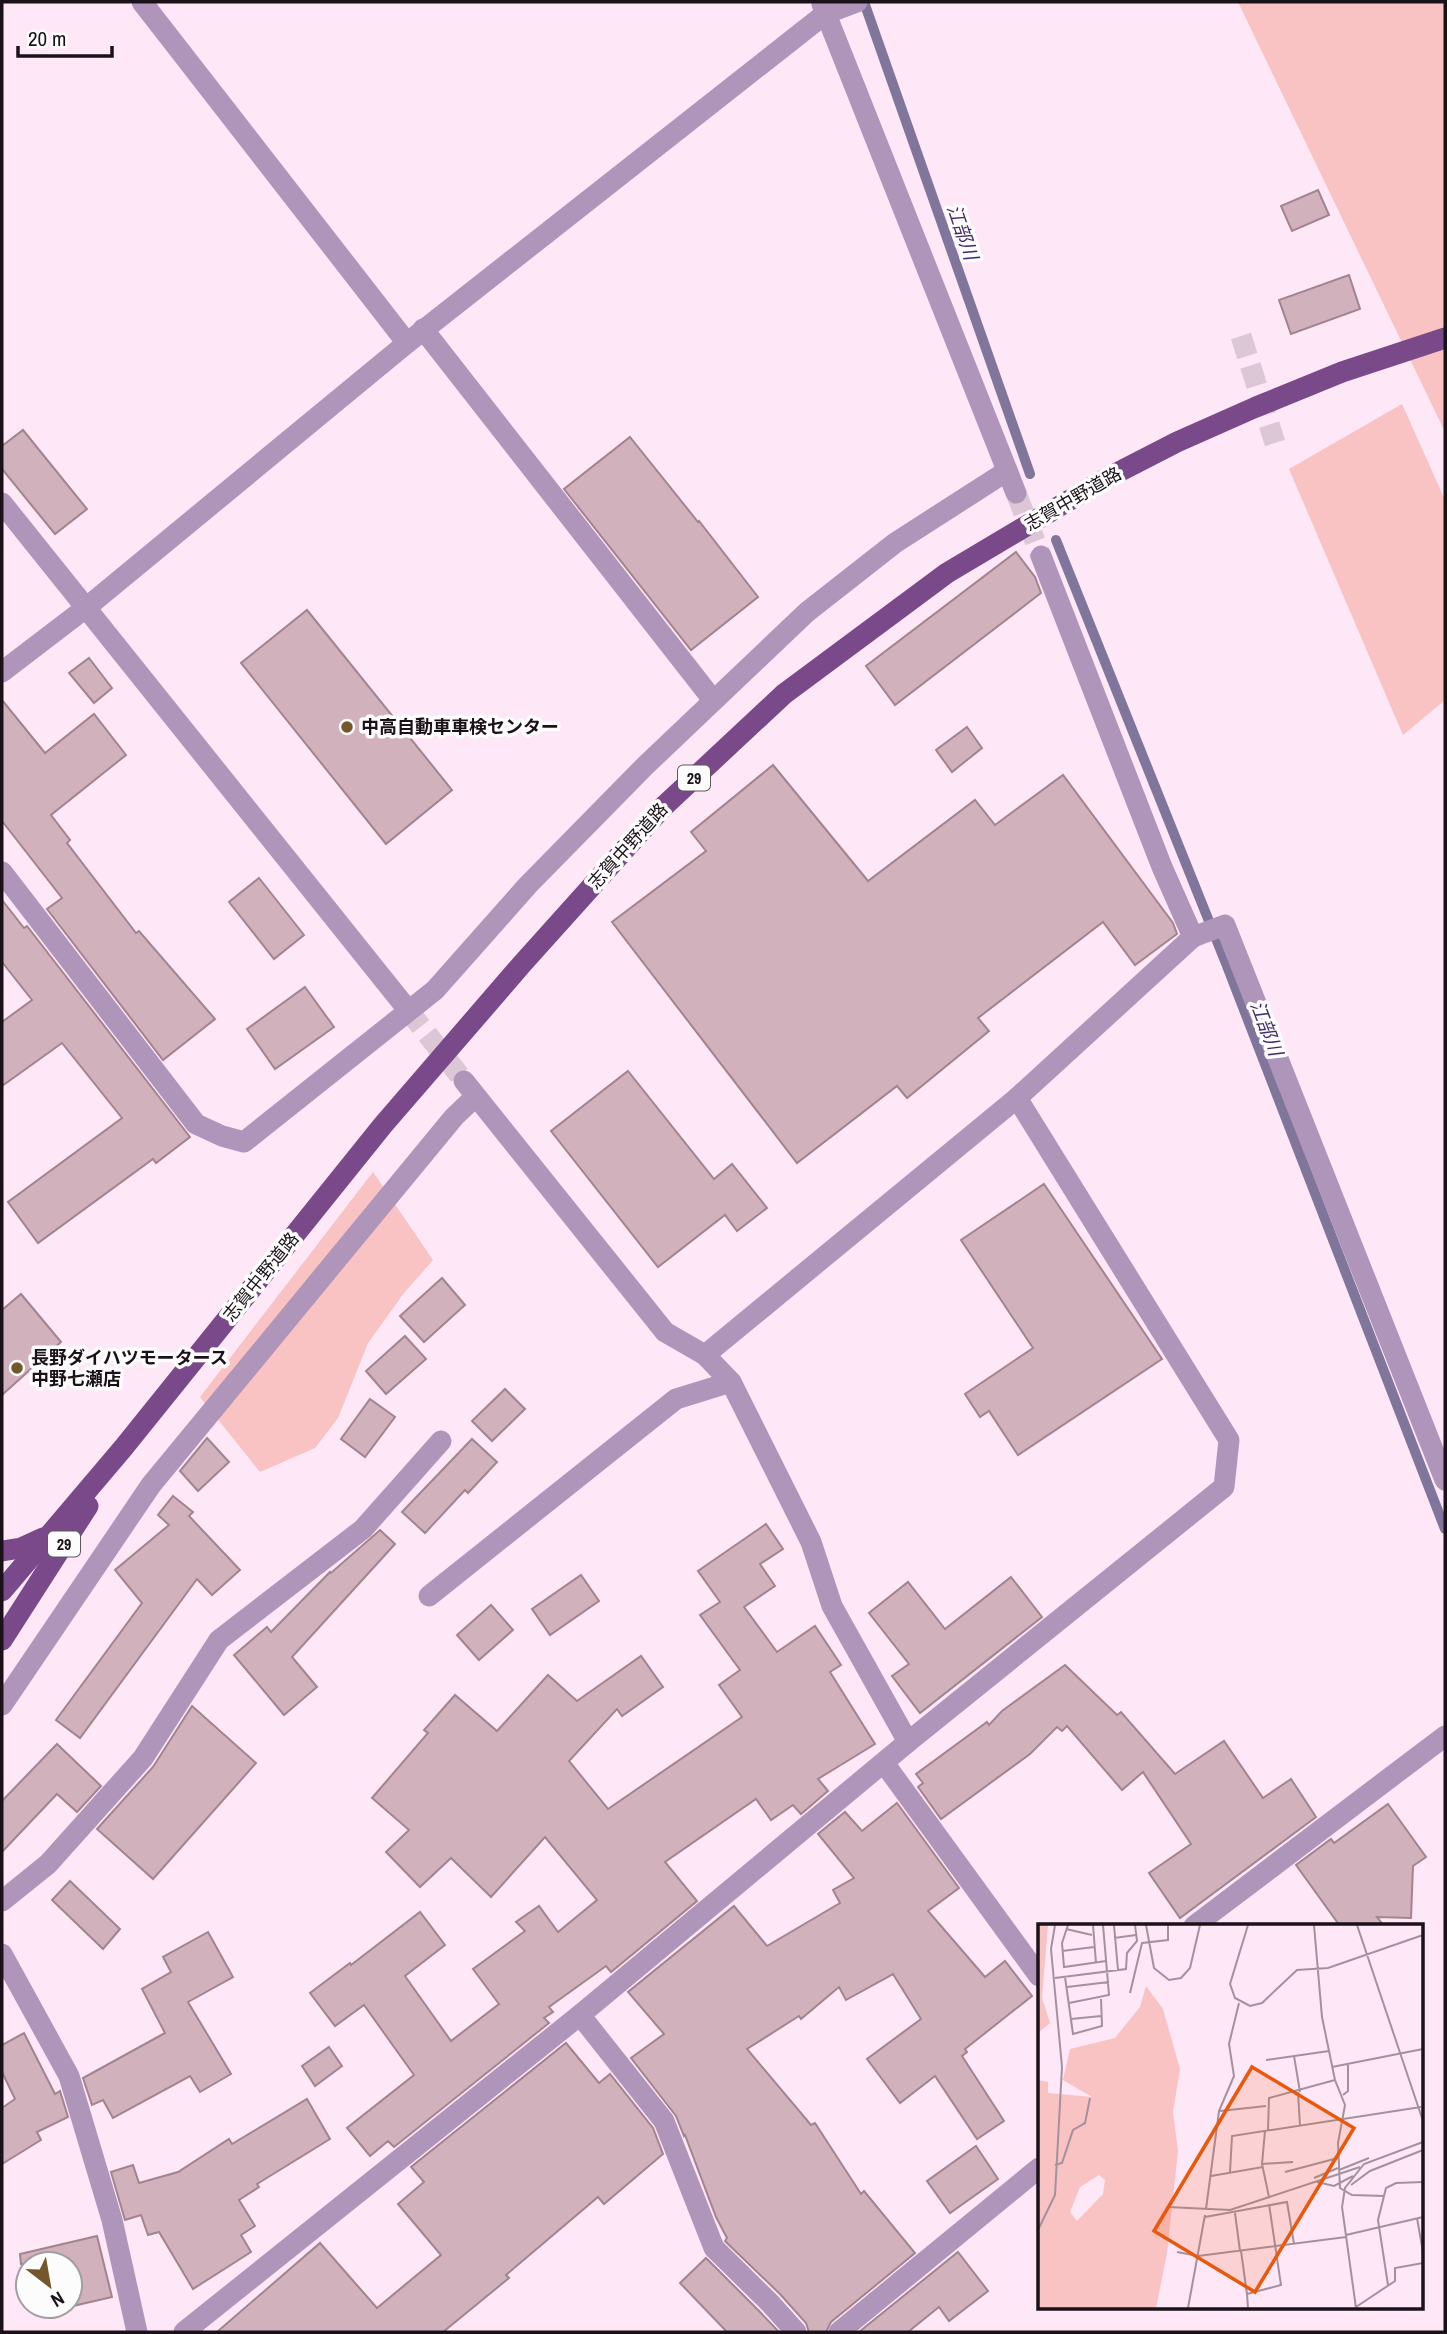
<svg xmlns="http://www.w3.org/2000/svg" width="1447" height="2334" font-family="'Archivo Narrow','Noto Sans JP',sans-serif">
<rect width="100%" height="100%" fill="#fee7f7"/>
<g fill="#f9c2c3">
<path d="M 1238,2 L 1445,2 L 1445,432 Z"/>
<path d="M 1402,404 L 1445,500 L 1445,700 L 1403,735 L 1289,469 Z"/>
<path d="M 373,1172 L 433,1260 L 404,1293 L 368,1343 L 338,1418 L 315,1448 L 260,1472 L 200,1397 Z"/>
</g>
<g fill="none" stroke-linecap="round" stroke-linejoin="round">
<g stroke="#80759a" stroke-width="10">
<path d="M 864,2 L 1030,474"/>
<path d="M 1056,540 L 1227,966 L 1445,1529"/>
</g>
</g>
<g fill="#d1b1bb" stroke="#a3848e" stroke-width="2">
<path d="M 1318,190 L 1329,215 L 1292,231 L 1281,206 Z"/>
<path d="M 1349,275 L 1360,309 L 1291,334 L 1279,300 Z"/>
<path d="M 23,430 L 87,509 L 55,534 L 2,469 L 2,446 Z"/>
<path d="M 630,437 L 698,522 L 699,521 L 758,597 L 691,650 L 564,489 Z"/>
<path d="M 1016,552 L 1035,577 L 1041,593 L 895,705 L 866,666 Z"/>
<path d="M 307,610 L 452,790 L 386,844 L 241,663 Z"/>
<path d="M 89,658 L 112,688 L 94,703 L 69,673 Z"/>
<path d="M 2,700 L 45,753 L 94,714 L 126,755 L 51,815 L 70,840 L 67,843 L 136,933 L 139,931 L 215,1019 L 163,1060 L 47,909 L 62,898 L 2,821 Z"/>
<path d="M 967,727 L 982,748 L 952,772 L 936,750 Z"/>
<path d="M 773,765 L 868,881 L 975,800 L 995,825 L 1063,775 L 1173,923 L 1177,934 L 1135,965 L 1103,922 L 978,1018 L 989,1031 L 907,1098 L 897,1086 L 797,1163 L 612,922 L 706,851 L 691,832 Z"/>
<path d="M 259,878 L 304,935 L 274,959 L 229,902 Z"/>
<path d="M 2,900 L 24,928 L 27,926 L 190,1137 L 156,1163 L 153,1159 L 38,1243 L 8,1202 L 122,1118 L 62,1043 L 2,1086 L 2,1022 L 32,1000 L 2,962 Z"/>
<path d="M 305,987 L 334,1027 L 275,1069 L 247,1029 Z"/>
<path d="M 628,1071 L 714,1179 L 732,1164 L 767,1208 L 737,1231 L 725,1215 L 658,1267 L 551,1131 Z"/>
<path d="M 1044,1184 L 1162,1359 L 1018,1455 L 989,1411 L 980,1417 L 965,1394 L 1033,1348 L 961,1240 Z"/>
<path d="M 442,1278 L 465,1305 L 424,1342 L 400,1316 Z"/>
<path d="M 21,1294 L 61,1342 L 2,1395 L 2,1310 Z"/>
<path d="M 405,1336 L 426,1359 L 386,1394 L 366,1371 Z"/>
<path d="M 505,1389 L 525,1409 L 492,1441 L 472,1421 Z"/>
<path d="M 370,1399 L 395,1417 L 365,1457 L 341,1439 Z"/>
<path d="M 207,1438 L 229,1462 L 198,1491 L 180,1471 Z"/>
<path d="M 472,1439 L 497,1462 L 468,1493 L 465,1490 L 425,1533 L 402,1512 Z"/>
<path d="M 173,1496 L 193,1512 L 189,1516 L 240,1570 L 212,1595 L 197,1579 L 80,1738 L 56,1720 L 142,1603 L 115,1570 L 169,1525 L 158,1515 Z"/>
<path d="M 766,1524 L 783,1549 L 760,1564 L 775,1586 L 744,1607 L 777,1652 L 815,1626 L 841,1665 L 830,1672 L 875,1744 L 818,1779 L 828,1791 L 801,1814 L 793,1805 L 771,1820 L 756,1799 L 665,1862 L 697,1901 L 611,1972 L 606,1966 L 549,2007 L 553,2012 L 544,2018 L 549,2023 L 394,2147 L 388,2141 L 370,2156 L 347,2128 L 414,2075 L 364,2005 L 335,2026 L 310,1993 L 350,1963 L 351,1965 L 420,1912 L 445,1945 L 405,1976 L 451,2041 L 499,2004 L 473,1969 L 525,1931 L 516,1922 L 539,1906 L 558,1932 L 597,1900 L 545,1837 L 491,1897 L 451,1858 L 420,1887 L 386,1852 L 409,1830 L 372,1798 L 428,1733 L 424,1730 L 455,1695 L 497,1731 L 548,1675 L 577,1701 L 641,1656 L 663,1687 L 622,1716 L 617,1709 L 569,1761 L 608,1809 L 742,1717 L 719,1685 L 740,1670 L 700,1615 L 720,1602 L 698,1571 Z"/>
<path d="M 380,1530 L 395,1544 L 292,1657 L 317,1687 L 284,1715 L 234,1655 L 267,1627 L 271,1632 L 330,1572 L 331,1573 Z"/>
<path d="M 581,1575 L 599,1601 L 550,1635 L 532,1609 Z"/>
<path d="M 1011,1577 L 1042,1617 L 920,1713 L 892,1676 L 909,1664 L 869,1613 L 908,1582 L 945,1629 Z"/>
<path d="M 491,1605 L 513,1630 L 479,1660 L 457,1635 Z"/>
<path d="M 1065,1665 L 1117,1715 L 1121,1712 L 1175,1774 L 1224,1741 L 1263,1798 L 1291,1779 L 1316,1817 L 1180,1918 L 1149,1873 L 1191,1844 L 1143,1772 L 1122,1790 L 1067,1726 L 1062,1731 L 1057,1727 L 1030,1754 L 941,1819 L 918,1787 L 923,1783 L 916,1774 L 987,1722 L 989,1725 L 1002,1711 Z"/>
<path d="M 192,1706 L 256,1763 L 153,1879 L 97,1829 L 153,1767 Z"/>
<path d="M 57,1744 L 101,1786 L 77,1812 L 57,1794 L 2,1852 L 2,1801 Z"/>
<path d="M 897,1803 L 959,1888 L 928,1911 L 985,1977 L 1005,1961 L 1032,1996 L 965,2049 L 967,2052 L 962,2056 L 1004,2121 L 977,2139 L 935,2076 L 900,2103 L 867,2059 L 921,2019 L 893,1974 L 846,2000 L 839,1987 L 801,2019 L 799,2016 L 747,2049 L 811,2125 L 815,2123 L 861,2194 L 864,2191 L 915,2253 L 831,2322 L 826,2332 L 809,2332 L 806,2323 L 780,2294 L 725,2241 L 727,2238 L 716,2217 L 685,2135 L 684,2136 L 676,2116 L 631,2058 L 664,2034 L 628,1992 L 734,1906 L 767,1946 L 840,1903 L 833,1890 L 854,1878 L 818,1834 L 845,1812 L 862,1831 Z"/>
<path d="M 1388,1804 L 1426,1857 L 1413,1866 L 1411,1918 L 1377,1917 L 1384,1926 L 1340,1926 L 1296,1865 L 1331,1839 L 1334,1843 Z"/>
<path d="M 70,1881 L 120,1929 L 103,1949 L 52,1900 Z"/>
<path d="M 208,1932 L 233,1977 L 188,2002 L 231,2074 L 200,2092 L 190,2076 L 113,2118 L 103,2100 L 92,2105 L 83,2078 L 165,2033 L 142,1989 L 171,1972 L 163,1957 Z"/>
<path d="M 24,2033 L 55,2094 L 60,2091 L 68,2117 L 37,2132 L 41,2140 L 2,2164 L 2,2108 L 15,2099 L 2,2072 L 2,2045 Z"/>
<path d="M 566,2043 L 599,2083 L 610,2074 L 653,2128 L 663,2154 L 604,2204 L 598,2197 L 506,2275 L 509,2278 L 443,2332 L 217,2332 L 320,2243 L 377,2308 L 441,2255 L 398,2204 L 424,2182 L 411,2167 Z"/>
<path d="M 329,2047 L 342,2066 L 315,2086 L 302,2066 Z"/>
<path d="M 307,2099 L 330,2139 L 257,2184 L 259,2187 L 239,2200 L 255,2226 L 241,2235 L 251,2252 L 193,2289 L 159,2232 L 148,2235 L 141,2215 L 125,2220 L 111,2172 L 133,2165 L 139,2183 L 178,2172 L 229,2139 L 232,2144 Z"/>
<path d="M 976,2146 L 998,2179 L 950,2213 L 927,2181 Z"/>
<path d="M 97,2236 L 112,2297 L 73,2306 L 70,2292 L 70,2264 L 21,2264 L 20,2254 Z"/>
<path d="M 958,2252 L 988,2291 L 949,2321 L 939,2307 L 908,2332 L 859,2332 Z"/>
<path d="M 706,2258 L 760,2312 L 779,2332 L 727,2332 L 680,2283 Z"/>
</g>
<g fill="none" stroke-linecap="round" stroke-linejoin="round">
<g stroke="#dcc7d6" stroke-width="21" stroke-dasharray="21 10" stroke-linecap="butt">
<path d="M 1241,336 L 1275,443"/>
<path d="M 1016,493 L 1041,556"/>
<path d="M 408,1010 L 464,1081"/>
</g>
<g stroke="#b095ba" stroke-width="21">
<path d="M 142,2 L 407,343"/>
<path d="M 822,4 L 1016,493"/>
<path d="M 423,329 L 713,700"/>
<path d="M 2,503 L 408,1010"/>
<path d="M 1041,556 L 1162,867 L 1193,937 L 1225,925 L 1445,1480"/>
<path d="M 2,672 L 87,607 L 407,343 L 825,14 L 857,2"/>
<path d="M 2,872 L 196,1124 L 222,1136 L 244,1142 L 435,990 L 528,885 L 646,765 L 807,612 L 895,543 L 1007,471"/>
<path d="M 464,1081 L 665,1332 L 705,1355 L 731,1382 L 811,1542 L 832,1606 L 908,1742"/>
<path d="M 705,1355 L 1017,1098 L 1193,937"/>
<path d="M 429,1596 L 676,1399 L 731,1382"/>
<path d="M 2,1705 L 151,1485 L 454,1117 L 475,1097"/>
<path d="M 884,1763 L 1039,1976"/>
<path d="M 2,1901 L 48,1864 L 143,1758 L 219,1640 L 363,1529 L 441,1441"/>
<path d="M 1194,1926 L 1445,1736"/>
<path d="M 2,1954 L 69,2076 L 112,2220 L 137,2332"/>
<path d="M 580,2015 L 664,2121 L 714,2248 L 770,2303 L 796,2332"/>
<path d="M 184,2332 L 580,2015 L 908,1742 L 1224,1487 L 1229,1440 L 1017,1098"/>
<path d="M 839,2332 L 1039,2168"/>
</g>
<g stroke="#79498a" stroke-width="21">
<path d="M 2,1551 L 21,1548 L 43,1538"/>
<path d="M 2,1591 L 124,1447 L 383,1125 L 522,964 L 663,807 L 784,694 L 947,573 L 1105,479 L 1177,442 L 1256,407 L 1342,372 L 1445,338"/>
<path d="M 2,1640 L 88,1506"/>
</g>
</g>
<g fill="#74582b" stroke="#fcfcfc" stroke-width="2.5">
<circle cx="347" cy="727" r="7"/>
<circle cx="17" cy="1368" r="7"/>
</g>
<g text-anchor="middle" stroke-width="7" stroke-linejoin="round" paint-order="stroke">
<g fill="#fcfcfc" stroke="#5e585d" stroke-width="2">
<rect x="678" y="765.5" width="32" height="25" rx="5"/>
<rect x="48" y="1531.5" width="32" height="25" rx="5"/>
</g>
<g font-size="16" font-weight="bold" fill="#1b1219">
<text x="694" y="784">29</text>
<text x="64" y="1550">29</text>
</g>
<g font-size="18" fill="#1b1219" stroke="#fcfcfc">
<text transform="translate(1073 499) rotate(-30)" y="6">志賀中野道路</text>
<text transform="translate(628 846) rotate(-48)" y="6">志賀中野道路</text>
<text transform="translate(261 1277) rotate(-51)" y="6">志賀中野道路</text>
</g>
<g font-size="18" font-weight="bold" fill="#1b1219" stroke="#fcfcfc" text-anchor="start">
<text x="361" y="733">中高自動車車検センター</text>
<text x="31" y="1364">長野ダイハツモータース<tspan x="31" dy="21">中野七瀬店</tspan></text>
</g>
<g font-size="19" font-style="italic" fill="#422d6b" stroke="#fcfcfc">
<text transform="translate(963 232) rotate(71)" y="7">江部川</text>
<text transform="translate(1267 1028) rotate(69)" y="7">江部川</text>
</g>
</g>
<g transform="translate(1038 1924)">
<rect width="385" height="385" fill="#fee7f7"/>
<path d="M 0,1 L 10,1 L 4,74 L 12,99 L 0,109 ZM 108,62 L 125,85 L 142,145 L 135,188 L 140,227 L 129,329 L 118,384 L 0,384 L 0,156 L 10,158 L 10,169 L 54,173 L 25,156 L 32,125 L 77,114 L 102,83 ZM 61,251 L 67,256 L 65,270 L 39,297 L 32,288 L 42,263 Z" fill="#f9c2c3" fill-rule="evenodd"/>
<path fill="none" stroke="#a3929e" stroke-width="2" d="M 30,1 L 24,19 L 26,43 L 68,37M 55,1 L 58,39M 76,1 L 80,46M 108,1 L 116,44 L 131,56 L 143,54 L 152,44 L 162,1M 210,1 L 192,60 L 197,74 L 212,82 L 224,79 L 259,46 L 290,44 L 385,11M 276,1 L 284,93 L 297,156 L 307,181 L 300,219 L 302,264 L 314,271 L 346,272M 319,1 L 385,197M 28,5 L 54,11M 76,14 L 98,11M 24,27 L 56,23M 27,53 L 35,110 L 64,102 L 63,75M 17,54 L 88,45 L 89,29 L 99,17 L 97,1M 29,63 L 71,58M 92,69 L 104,19 L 130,16 L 130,1M 31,79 L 71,71 L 65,1M 33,95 L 63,92M 256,132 L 262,168M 228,136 L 291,127M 294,143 L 385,125M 260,168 L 262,202M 305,171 L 310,167 L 310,141M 182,187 L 228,182M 227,207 L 224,240 L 231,273M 230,207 L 231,174 L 297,156M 224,240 L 255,238M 17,241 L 24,239 L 35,206 L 47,199 L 52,174M 301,246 L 331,234M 192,248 L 194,212 L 383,183M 247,248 L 300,234M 173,252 L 225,243M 276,254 L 300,244M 279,258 L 296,262 L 315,252M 313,261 L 332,247 L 385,226M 130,283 L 192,286 L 322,243M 168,285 L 181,187 L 196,152 L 191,120 L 201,79M 197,289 L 202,327M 167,293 L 249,278 L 256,320M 379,294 L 385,328M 0,306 L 17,271 L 24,143 L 13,25 L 17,1M 308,311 L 385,293M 203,327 L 209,370M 139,328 L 160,332 L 308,313M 350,361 L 340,296 L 348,264 L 358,259 L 385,258M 318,383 L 357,357 L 357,344 L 385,339M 150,384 L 167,291M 210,384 L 209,370 L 243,361 L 231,280M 318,384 L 304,283 L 307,264 L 326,240 L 385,218"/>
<path fill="#e8590c" fill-opacity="0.15" stroke="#e8590c" stroke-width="3.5" d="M 214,143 L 316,204 L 217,368 L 116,307 Z"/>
<rect width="385" height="385" fill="none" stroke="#1b1219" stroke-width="3.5"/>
</g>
<rect width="1447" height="2334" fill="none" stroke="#1b1219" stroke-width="7"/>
<g transform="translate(49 2285) rotate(149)"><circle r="33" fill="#fcfcfc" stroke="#a29ea1" stroke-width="2"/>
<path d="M0-5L12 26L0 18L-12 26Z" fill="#74582b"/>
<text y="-10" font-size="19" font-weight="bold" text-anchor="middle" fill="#1b1219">N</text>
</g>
<path d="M18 46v10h94v-10" fill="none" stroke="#1b1219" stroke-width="3.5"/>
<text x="28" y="46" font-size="21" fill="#1b1219" stroke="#fcfcfc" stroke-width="5" paint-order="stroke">20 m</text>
</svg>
